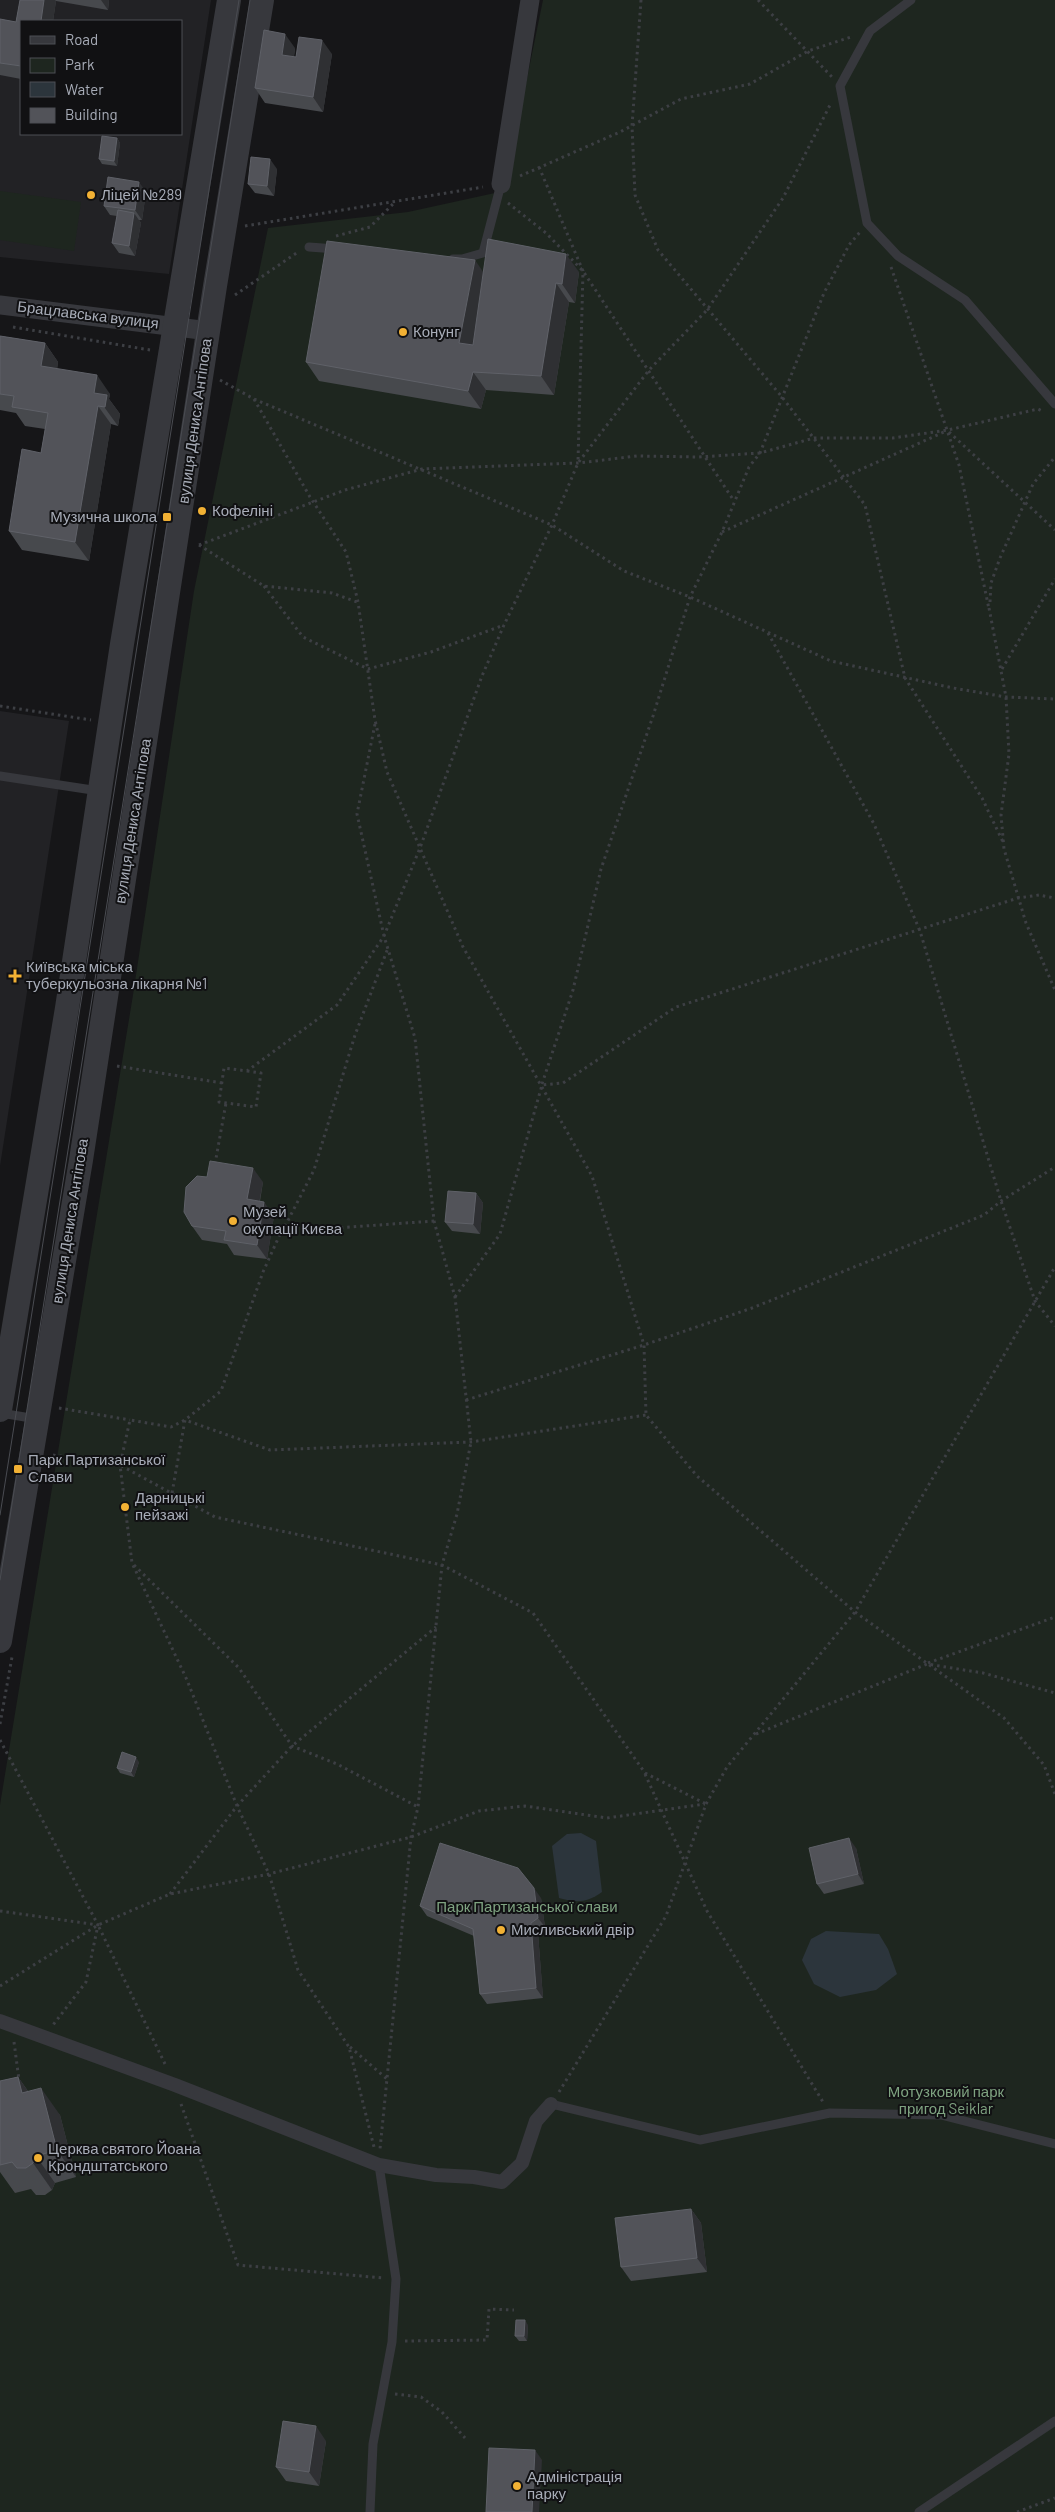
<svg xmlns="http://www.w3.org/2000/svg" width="1055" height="2512" font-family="Barlow,sans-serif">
<rect width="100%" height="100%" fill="#161618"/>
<g fill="#222225" fill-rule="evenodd">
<path d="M 0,0 L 211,0 L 169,274 L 0,257 ZM 21,21 L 181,21 L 181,134 L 21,134 Z"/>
<path d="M 0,711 L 69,721 L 0,1166 Z"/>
</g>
<g fill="#1e261f">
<path d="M 543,0 L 1055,0 L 1055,2512 L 0,2512 L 0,1805 L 133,995 L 194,591 L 268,228 L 408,212 L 504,191 Z"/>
<path d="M 0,191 L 81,202 L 74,251 L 0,240 Z"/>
</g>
<g fill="#2c353c">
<path d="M 581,1833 L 596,1841 L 602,1892 C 587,1903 576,1903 559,1898 L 552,1846 L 567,1834 Z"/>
<path d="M 826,1931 L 879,1934 L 888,1949 L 897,1974 L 876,1990 L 840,1997 L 814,1984 L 802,1960 L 811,1939 Z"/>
</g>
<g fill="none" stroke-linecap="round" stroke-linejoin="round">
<g stroke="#3d3f44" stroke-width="3" stroke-dasharray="2.5 4" stroke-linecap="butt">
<path d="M 641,0 L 632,126 L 635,195 L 658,250 L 782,397 L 865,505 L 905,678 L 982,798 L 1003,842"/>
<path d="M 758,0 L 832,77"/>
<path d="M 539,167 L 583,271 L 578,462"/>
<path d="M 520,176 L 620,132 L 681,99 L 750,84 L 808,51 L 851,37"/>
<path d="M 508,203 L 546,233 L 583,271 L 734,501"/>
<path d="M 245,226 L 483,187"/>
<path d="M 336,236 L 370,227 L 394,203"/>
<path d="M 891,267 L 959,465 L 989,609"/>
<path d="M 235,295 L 298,252"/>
<path d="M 13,327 L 150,350"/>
<path d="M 220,380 L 254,399 L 552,525 L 624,571 L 690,597 L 831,661 L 953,688 L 1006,697 L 1055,699"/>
<path d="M 254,399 L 310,497 L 346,552 L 358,602 L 375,720 L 387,772 L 463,947 L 592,1176 L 644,1345 L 646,1415 L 697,1476 L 855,1612 L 1004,1718 L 1044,1765 L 1055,1794"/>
<path d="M 949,432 L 1055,530"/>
<path d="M 722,532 L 944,432"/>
<path d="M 199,545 L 345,490 L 422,469 L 578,463 L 637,456 L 699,457 L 760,453 L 814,438 L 893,438 L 948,430 L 1038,409 L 1042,411"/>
<path d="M 199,545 L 264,586 L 332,593 L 357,602"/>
<path d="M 264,586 L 303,637 L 368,669 L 431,652 L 504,625"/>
<path d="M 990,602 L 991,583 L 1000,558 L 1033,484 L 1055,457"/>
<path d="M 989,608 L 1006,697 L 1009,754 L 1001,815 L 1004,849 L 1026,923 L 1055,990"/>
<path d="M 768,633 L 874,824 L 920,931 L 1001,1201 L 1035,1301 L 1055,1326"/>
<path d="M 1002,669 L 1055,579"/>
<path d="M 0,706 L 91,720"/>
<path d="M 375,724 L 357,814 L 384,936 L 415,1038 L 434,1221 L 455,1297 L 471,1442 L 457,1514 L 442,1565 L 418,1807 L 411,1837 L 380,2149"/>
<path d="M 117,1066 L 222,1083"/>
<path d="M 247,1071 L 261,1073 L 256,1107 L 219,1102 L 224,1068 L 247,1071 L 337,1005 L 384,936 L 420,848 L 482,676 L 504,625 L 552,525 L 578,463 L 649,370 L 707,310 L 783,198 L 830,105"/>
<path d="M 542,1084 L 573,990 L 601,869 L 653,716 L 690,597 L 722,532 L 749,467 L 760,453 L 824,293 L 849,245 L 860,232"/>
<path d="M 215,1164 L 226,1103"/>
<path d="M 434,1221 L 281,1232 L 263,1272 L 221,1391 L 185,1420 L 171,1427 L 130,1420 L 120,1465 L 215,1517 L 442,1565 L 533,1613 L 645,1773 L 706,1804"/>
<path d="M 282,1232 L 314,1170 L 355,1035 L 388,948"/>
<path d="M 455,1297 L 500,1234 L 542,1085 L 563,1083 L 676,1007 L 1018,898 L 1039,895 L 1055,898"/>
<path d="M 466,1400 L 644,1345 L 752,1308 L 984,1215 L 1001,1201 L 1055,1167"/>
<path d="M 59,1408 L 130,1420"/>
<path d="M 53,1455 L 120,1465 L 132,1563 L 187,1680 L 237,1806 L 269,1874 L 298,1970 L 349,2047 L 374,2147"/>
<path d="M 172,1493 L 185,1420 L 270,1450 L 471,1442 L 646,1415"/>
<path d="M 134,1565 L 239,1668 L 292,1746 L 337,1764 L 418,1807"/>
<path d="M 928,1663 L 1055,1617"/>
<path d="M 0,1724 L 12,1657"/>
<path d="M 756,1734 L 927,1664 L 983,1673 L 1055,1693"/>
<path d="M 0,1740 L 98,1925 L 86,1982 L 53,2025"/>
<path d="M 645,1774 L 707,1911 L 823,2102"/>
<path d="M 170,1894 L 237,1806 L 292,1746 L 436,1627"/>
<path d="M 0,1911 L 98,1925"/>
<path d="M 0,1986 L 98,1925"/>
<path d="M 14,2042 L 19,2080"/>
<path d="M 350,2047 L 387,2079"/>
<path d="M 165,2064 L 98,1925 L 170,1894 L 269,1874 L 411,1837 L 479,1811 L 525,1806 L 607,1818 L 705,1804"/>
<path d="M 559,2092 L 666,1916 L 706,1804 L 727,1767 L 855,1612 L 1055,1267"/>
<path d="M 181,2104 L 238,2265 L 383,2278"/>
<path d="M 405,2341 L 487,2340 L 489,2309 L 514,2310"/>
<path d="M 395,2394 L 421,2397 L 442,2412 L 465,2438"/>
<path d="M 1017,2512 L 1055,2498"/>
</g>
<g stroke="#37383d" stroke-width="9">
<path d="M 911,0 L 870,31 L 840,86 L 867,223 L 898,256 L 965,300 L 1055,404"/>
<path d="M 309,247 L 336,249"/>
<path d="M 453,259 L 462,259 L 483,253 L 501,184"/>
<path d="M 0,776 L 99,791"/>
<path d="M 0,1413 L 37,1419"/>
<path d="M 551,2104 L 700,2140 L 830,2113 L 941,2115 L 1055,2144"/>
<path d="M 370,2512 L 373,2444 L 392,2342 L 396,2279 L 379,2165"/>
<path d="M 919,2512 L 1055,2421"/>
</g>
<path stroke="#37383d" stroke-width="14" d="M 0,2021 L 175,2085 L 379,2165 L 436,2175 L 474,2177 L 502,2182 L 522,2163 L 536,2121 L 551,2104"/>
<g stroke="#37383d" stroke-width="19">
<path d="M 501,184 L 530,0"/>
<path d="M 0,305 L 209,331"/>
</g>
<g stroke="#37383d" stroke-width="24">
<path d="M 0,1410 L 67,1008 L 122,644 L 229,0"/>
<path d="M 0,1641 L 81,1160 L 215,286 L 262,0"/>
</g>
<g stroke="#4a4c52" stroke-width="1">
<path d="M 0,1515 L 239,0"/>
<path d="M 0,1580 L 250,0"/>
</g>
</g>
<g fill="#47494d">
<path d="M 20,0 L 109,0 L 108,10 L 56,1 L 53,21 L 21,21 L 21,79 L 0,75 L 0,19 L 16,22 Z"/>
<path d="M 295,48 L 294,57 L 332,54 L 323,112 L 265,103 L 255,88 Z"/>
<path d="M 117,138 L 120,143 L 117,166 L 102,164 L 99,159 Z"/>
<path d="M 277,169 L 274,196 L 255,193 L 248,184 Z"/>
<path d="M 146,192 L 142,220 L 139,220 L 141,223 L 135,256 L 119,253 L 112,243 L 117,216 L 110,215 L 104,206 Z"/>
<path d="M 579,272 L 575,303 L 569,302 L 554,395 L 486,390 L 481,409 L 319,381 L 306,362 Z"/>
<path d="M 0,336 L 45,343 L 58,362 L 57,369 L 110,394 L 109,399 L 120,414 L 118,426 L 111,424 L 89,561 L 22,550 L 9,531 L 41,453 L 45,429 L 25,426 L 16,413 L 0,410 Z"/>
<path d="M 207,1177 L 263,1182 L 260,1201 L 274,1216 L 267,1259 L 234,1255 L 227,1244 L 202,1240 L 192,1226 Z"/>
<path d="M 476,1193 L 483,1203 L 480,1234 L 452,1231 L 445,1222 Z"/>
<path d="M 139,1762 L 134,1777 L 120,1773 L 117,1768 Z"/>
<path d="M 856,1848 L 864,1884 L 824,1894 L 817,1884 Z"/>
<path d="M 541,1898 L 545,1927 L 538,1933 L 543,1998 L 487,2004 L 480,1994 L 474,1936 L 427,1916 L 420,1906 Z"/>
<path d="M 18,2077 L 28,2091 L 60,2115 L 76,2177 L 55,2183 L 52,2190 L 45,2195 L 36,2195 L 31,2189 L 15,2193 L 0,2172 L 0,2081 Z"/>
<path d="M 691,2209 L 701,2223 L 707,2272 L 631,2281 L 621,2267 Z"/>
<path d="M 528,2325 L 527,2341 L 519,2341 L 515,2336 Z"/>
<path d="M 326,2441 L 319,2486 L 286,2481 L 276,2467 Z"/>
</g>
<g fill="#2f3033">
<path d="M 44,0 L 55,0 L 56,1 L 53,21 L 41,21 Z"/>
<path d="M 101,0 L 109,0 L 108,10 Z"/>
<path d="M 285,34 L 295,48 L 292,69 L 282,55 Z"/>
<path d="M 322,40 L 332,54 L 323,112 L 313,97 Z"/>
<path d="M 117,138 L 120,143 L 117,166 L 114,161 Z"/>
<path d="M 270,159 L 277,169 L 274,196 L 267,186 Z"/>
<path d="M 139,182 L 146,192 L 142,220 L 135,210 Z"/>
<path d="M 134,213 L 141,223 L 135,256 L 129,246 Z"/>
<path d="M 566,254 L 579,272 L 575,303 L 562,284 Z"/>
<path d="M 475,260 L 488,279 L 472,362 L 459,343 Z"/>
<path d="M 556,283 L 569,302 L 554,395 L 541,376 Z"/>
<path d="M 45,343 L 58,362 L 55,385 L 41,366 Z"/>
<path d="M 473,372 L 486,390 L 481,409 L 468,391 Z"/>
<path d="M 97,375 L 110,394 L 109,399 L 120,414 L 118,426 L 94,393 Z"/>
<path d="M 98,406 L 111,424 L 89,561 L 75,542 Z"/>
<path d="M 253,1168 L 263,1182 L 257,1214 L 247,1199 Z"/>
<path d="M 476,1193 L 483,1203 L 480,1234 L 473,1224 Z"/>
<path d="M 264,1202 L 274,1216 L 267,1259 L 257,1245 Z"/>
<path d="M 136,1757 L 139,1762 L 134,1777 L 131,1772 Z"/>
<path d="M 849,1838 L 856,1848 L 864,1884 L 858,1874 Z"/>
<path d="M 534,1888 L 541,1898 L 545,1927 L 538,1918 Z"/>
<path d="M 531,1923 L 538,1933 L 543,1998 L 536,1988 Z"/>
<path d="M 18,2077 L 37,2104 L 22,2093 Z"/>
<path d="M 41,2088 L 60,2115 L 76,2177 L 57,2150 Z"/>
<path d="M 36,2156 L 55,2183 L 52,2190 L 33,2163 Z"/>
<path d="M 691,2209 L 701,2223 L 707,2272 L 697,2258 Z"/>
<path d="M 525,2320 L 528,2325 L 527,2341 L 524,2336 Z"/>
<path d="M 316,2426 L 326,2441 L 319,2486 L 309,2472 Z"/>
<path d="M 535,2450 L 542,2460 L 539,2512 L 532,2512 Z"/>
</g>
<g fill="#525359" stroke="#5f6168">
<path d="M 20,0 L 44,0 L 41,21 L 21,21 L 21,66 L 0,63 L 0,19 L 16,22 Z"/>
<path d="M 264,30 L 285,34 L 282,55 L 296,57 L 299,37 L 322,40 L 313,97 L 255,88 Z"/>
<path d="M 102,136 L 117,138 L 114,161 L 99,159 Z"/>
<path d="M 251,157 L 270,159 L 267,186 L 248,184 Z"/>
<path d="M 108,177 L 139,182 L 135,210 L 104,206 Z"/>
<path d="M 118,210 L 134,213 L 129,246 L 112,243 Z"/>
<path d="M 488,239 L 566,254 L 562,284 L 556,283 L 541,376 L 473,372 L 468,391 L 306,362 L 327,241 L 475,260 L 459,343 L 473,345 Z"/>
<path d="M 0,336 L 45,343 L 41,366 L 97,375 L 94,393 L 107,395 L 105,407 L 98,406 L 75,542 L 9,531 L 22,449 L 41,453 L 48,413 L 12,407 L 14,396 L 0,394 Z"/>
<path d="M 210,1161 L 253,1168 L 247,1199 L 264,1202 L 257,1245 L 224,1240 L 226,1231 L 192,1226 L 184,1212 L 186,1187 L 197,1176 L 207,1177 Z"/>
<path d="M 448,1191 L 476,1193 L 473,1224 L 445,1222 Z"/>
<path d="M 122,1752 L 136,1757 L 131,1772 L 117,1768 Z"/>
<path d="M 849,1838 L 858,1874 L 817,1884 L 809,1848 Z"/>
<path d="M 440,1843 L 518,1868 L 534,1888 L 538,1918 L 531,1923 L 536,1988 L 480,1994 L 473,1929 L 420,1906 Z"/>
<path d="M 18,2077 L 22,2093 L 41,2088 L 57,2150 L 36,2156 L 33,2163 L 26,2168 L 17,2168 L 12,2162 L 0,2165 L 0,2081 Z"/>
<path d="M 691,2209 L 697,2258 L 621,2267 L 615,2218 Z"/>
<path d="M 516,2320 L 525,2320 L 524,2336 L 515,2336 Z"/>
<path d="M 283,2421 L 316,2426 L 309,2472 L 276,2467 Z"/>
<path d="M 489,2448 L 535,2450 L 532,2512 L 486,2512 Z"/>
</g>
<g fill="#f2b134" stroke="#111113" stroke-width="2">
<circle cx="91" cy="195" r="5"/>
<circle cx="403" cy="332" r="5"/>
<circle cx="202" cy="511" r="5"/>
<rect x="162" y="512" width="10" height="10" rx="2.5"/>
<path d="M12.5 968.5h5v5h5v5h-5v5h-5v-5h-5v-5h5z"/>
<circle cx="233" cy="1221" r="5"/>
<rect x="13" y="1464" width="10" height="10" rx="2.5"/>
<circle cx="125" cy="1507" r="5"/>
<circle cx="501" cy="1930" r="5"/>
<circle cx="38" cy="2158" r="5"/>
<circle cx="517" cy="2486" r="5"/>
</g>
<g text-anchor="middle" stroke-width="4" stroke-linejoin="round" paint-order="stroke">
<g font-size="15" fill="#a8adb8" stroke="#111113" text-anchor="start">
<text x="101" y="200">Ліцей №289</text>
<text x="413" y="337">Конунг</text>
<text x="212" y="516">Кофеліні</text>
<text x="157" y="522" text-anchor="end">Музична школа</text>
<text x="26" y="972">Київська міська<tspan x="26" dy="17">туберкульозна лікарня №1</tspan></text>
<text x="243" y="1217">Музей<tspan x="243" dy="17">окупації Києва</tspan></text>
<text x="28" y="1465">Парк Партизанської<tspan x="28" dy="17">Слави</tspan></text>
<text x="135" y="1503">Дарницькі<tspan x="135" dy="17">пейзажі</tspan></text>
<text x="511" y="1935">Мисливський двір</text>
<text x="48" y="2154">Церква святого Йоана<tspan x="48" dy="17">Крондштатського</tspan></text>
<text x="527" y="2482">Адміністрація<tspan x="527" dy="17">парку</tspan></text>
</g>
<g font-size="15" fill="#a8adb8" stroke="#111113">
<text transform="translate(88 315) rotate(7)" y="5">Брацлавська вулиця</text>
<text transform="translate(195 421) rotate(-82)" y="5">вулиця Дениса Антіпова</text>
<text transform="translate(133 821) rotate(-81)" y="5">вулиця Дениса Антіпова</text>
<text transform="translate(70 1221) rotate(-81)" y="5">вулиця Дениса Антіпова</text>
</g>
<g font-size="15" fill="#7fa381" stroke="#111113">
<text x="527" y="1912">Парк Партизанської слави</text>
<text x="946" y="2097">Мотузковий парк<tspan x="946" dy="17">пригод Seiklar</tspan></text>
</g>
</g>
<rect x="20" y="20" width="162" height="115" fill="#111113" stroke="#4d4f55"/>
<rect x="30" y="36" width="25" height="8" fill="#37383d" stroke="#4d4f55"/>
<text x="65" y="45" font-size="15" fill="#a8adb8">Road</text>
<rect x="30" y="58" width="25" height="15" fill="#1e261f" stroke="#4d4f55"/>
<text x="65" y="70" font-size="15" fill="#a8adb8">Park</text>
<rect x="30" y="82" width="25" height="15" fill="#2c353c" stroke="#4d4f55"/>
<text x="65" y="95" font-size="15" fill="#a8adb8">Water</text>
<rect x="30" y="108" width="25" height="15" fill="#525359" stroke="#4d4f55"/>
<text x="65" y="120" font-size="15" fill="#a8adb8">Building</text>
</svg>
